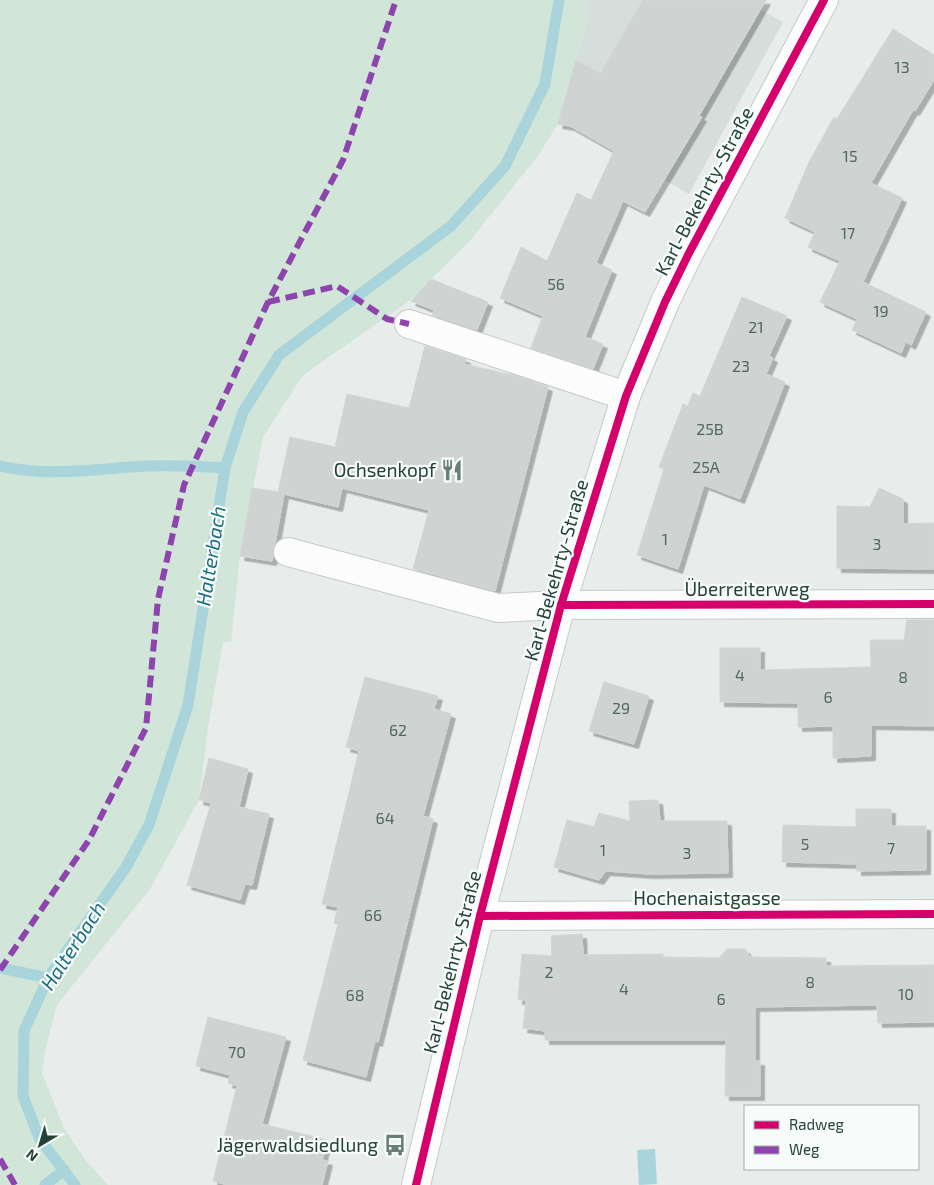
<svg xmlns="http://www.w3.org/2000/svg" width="934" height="1185" font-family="'Exo 2',sans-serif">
<defs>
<filter id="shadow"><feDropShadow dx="4.5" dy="4.5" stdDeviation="0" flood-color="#0004"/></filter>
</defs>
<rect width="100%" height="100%" fill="#e8edeb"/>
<path fill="#d6dedb" d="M 588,0 L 743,0 L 783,22 L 689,194 L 570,126 L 558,124 L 586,24 Z"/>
<path fill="#d1e6d8" d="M 0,0 L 588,0 L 586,24 L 558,124 L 537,157 L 469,242 L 408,302 L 303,375 L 263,437 L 240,556 L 231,642 L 223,642 L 208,728 L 199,800 L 150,889 L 57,1005 L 45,1052 L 42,1073 L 64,1128 L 87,1162 L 108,1185 L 0,1185 Z"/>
<path fill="#a9d4db" d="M 655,1149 L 657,1184 L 639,1185 L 637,1150 Z"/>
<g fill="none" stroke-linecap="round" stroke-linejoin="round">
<g stroke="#a9d4db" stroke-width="11">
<path d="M 0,466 C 49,477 95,469 145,466 C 172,465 198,466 225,468"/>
<path d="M 0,968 L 48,978"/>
<path d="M 45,1185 L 64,1170"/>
<path d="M 75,1185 L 39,1138 L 23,1096 L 24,1031 L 48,978 L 126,867 L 149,825 L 188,705 L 225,468 L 243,412 L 279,355 L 451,226 L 505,166 L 545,84 L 559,0"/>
</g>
</g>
<g fill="#cfd4d2" stroke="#d1d6d4" filter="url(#shadow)">
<path d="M 643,0 L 766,0 L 699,116 L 702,117 L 645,212 L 623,201 L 596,263 L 612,270 L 585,337 L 603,344 L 593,369 L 531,348 L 543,316 L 500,298 L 521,247 L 547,261 L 577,193 L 591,200 L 614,151 L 570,126 L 558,124 L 576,60 L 600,74 Z"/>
<path d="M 893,29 L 934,55 L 934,80 L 915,111 L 913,110 L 871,183 L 902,198 L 863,282 L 926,312 L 911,345 L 906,342 L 901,353 L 852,330 L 857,319 L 820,302 L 840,261 L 808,247 L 815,232 L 785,218 L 809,162 L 834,117 L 837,119 Z"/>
<path d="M 431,279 L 488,302 L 477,330 L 432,315 L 434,310 L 411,301 Z"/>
<path d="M 742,297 L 787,316 L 769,356 L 773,358 L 766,374 L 785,382 L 740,499 L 704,485 L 678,569 L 637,555 L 664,469 L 659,467 L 683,404 L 688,406 L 693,393 L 700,396 Z"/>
<path d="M 425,346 L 466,359 L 464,364 L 520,377 L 548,387 L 495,591 L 413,569 L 429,510 L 342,488 L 338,507 L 284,494 L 272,561 L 240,556 L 252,488 L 278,492 L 290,437 L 335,447 L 347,394 L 409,408 Z"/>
<path d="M 879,488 L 903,499 L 903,524 L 934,523 L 934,569 L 837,568 L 837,506 L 870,507 Z"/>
<path d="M 907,620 L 934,620 L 934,726 L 871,725 L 871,756 L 833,758 L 833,726 L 798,727 L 798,703 L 720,702 L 720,648 L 760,648 L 760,670 L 871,667 L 870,640 L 904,640 Z"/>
<path d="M 365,677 L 438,696 L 434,709 L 451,714 L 423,816 L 433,819 L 378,1042 L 375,1041 L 366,1077 L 303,1060 L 338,924 L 334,923 L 338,907 L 322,904 L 359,751 L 346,747 Z"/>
<path d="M 604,682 L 649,696 L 634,744 L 589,731 Z"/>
<path d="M 209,758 L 248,769 L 239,807 L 269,814 L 252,885 L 245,884 L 240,900 L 187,885 L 211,803 L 199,800 Z"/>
<path d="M 658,800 L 660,821 L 727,821 L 728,873 L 649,874 L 606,871 L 599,880 L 554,867 L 567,820 L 594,827 L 599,813 L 630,821 L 629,801 Z"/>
<path d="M 856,809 L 891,809 L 891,826 L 926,826 L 926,870 L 857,871 L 857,864 L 782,862 L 783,825 L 856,827 Z"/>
<path d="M 582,934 L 583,955 L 663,954 L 663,957 L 719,958 L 727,949 L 745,949 L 750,957 L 826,958 L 826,966 L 934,965 L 934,1022 L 878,1023 L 877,1005 L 755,1007 L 755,1061 L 760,1061 L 760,1096 L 725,1096 L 726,1040 L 545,1040 L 545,1031 L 523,1028 L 526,1000 L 518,1000 L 522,954 L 552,956 L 551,936 Z"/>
<path d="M 208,1017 L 286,1037 L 262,1124 L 327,1140 L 322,1160 L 328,1161 L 322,1185 L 228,1185 L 213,1181 L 237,1086 L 228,1083 L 230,1075 L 196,1066 Z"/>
</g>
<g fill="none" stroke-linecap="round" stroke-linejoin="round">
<g stroke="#c5cac8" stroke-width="30">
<g id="minor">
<path d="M 409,324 L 626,396"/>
<path d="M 288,552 L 498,608 L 561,605 L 934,604"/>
<path d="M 480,916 L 934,914"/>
<path d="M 416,1185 L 480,916 L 561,605 L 626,396 L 665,302 L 689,253 L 824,0"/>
</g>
</g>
<use href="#minor" stroke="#fcfcfc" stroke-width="28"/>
<g stroke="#8e44ad" stroke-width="6" stroke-dasharray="12 6" stroke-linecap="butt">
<path d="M 268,302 L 337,286 L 387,319 L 409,324"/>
<path d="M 0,970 L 89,840 L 146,728 L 158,599 L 184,485 L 268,302 L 343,160 L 396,0"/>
<path d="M 0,1159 L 15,1185"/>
</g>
<g stroke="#f7fbf9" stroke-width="11">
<g id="cycleway">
<path d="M 561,605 L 934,604"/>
<path d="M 480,916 L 934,914"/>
<path d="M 416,1185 L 480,916 L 561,605 L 626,396 L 665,302 L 689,253 L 824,0"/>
</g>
</g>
<use href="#cycleway" stroke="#d6006c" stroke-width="8"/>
</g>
<defs>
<g id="restaurant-bare" transform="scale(1.725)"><path d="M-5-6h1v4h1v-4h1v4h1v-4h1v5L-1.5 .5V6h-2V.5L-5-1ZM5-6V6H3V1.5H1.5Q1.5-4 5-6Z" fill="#697e78" stroke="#f7fbf9" stroke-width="2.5" paint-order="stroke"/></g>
<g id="bus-bare" transform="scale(1.725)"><path d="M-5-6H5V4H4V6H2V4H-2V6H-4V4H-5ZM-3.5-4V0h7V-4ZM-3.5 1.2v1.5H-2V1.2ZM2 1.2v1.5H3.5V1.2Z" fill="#697e78" stroke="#f7fbf9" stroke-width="2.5" paint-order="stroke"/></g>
</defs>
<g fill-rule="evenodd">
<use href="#restaurant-bare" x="452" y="470"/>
<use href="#bus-bare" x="395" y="1145"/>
</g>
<g text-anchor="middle" stroke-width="4.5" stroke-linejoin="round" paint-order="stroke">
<g font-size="16" fill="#506761">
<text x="902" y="73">13</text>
<text x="850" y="162">15</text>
<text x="848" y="239">17</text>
<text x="556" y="290">56</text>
<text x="881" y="317">19</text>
<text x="756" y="333">21</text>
<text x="741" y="372">23</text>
<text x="710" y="435">25B</text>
<text x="706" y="473">25A</text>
<text x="665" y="545">1</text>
<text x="877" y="550">3</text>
<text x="740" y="681">4</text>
<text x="903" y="683">8</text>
<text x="828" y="703">6</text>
<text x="621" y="714">29</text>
<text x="398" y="736">62</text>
<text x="385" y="824">64</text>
<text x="805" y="850">5</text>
<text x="891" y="854">7</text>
<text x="603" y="856">1</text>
<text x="687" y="859">3</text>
<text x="373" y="921">66</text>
<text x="549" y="978">2</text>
<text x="810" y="988">8</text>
<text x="624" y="995">4</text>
<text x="906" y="1000">10</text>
<text x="355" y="1001">68</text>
<text x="721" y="1005">6</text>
<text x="237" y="1058">70</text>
</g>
<g font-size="19" fill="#24423a" stroke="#f7fbf9">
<text transform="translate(704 191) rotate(-62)" y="7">Karl-Bekehrty-Straße</text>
<text transform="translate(556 570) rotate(-74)" y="7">Karl-Bekehrty-Straße</text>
<text x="747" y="596">Überreiterweg</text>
<text x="707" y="905">Hochenaistgasse</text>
<text transform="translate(452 962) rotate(-76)" y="7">Karl-Bekehrty-Straße</text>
</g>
<g font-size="19" fill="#24423a" stroke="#f7fbf9" text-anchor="end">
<text x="436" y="477">Ochsenkopf</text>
<text x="378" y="1152">Jägerwaldsiedlung</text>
</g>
<g font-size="20" font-style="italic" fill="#1c6f80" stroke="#f7fbf9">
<text transform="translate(211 556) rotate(-81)" y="7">Halterbach</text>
<text transform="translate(73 946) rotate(-57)" y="7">Halterbach</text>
</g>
</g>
<rect x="744" y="1105" width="175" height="65" fill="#f7fbf9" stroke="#a3b1ad"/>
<rect x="754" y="1121" width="25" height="8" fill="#d6006c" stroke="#a3b1ad"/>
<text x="789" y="1130" font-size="15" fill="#24423a">Radweg</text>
<rect x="754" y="1146" width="25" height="8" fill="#8e44ad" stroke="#a3b1ad"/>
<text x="789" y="1155" font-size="15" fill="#24423a">Weg</text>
<g transform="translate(40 1145) rotate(218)" stroke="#f7fbf9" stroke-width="4" paint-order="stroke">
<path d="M0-4L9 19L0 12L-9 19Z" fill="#24423a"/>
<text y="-8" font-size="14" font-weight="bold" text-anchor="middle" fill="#24423a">N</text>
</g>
</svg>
